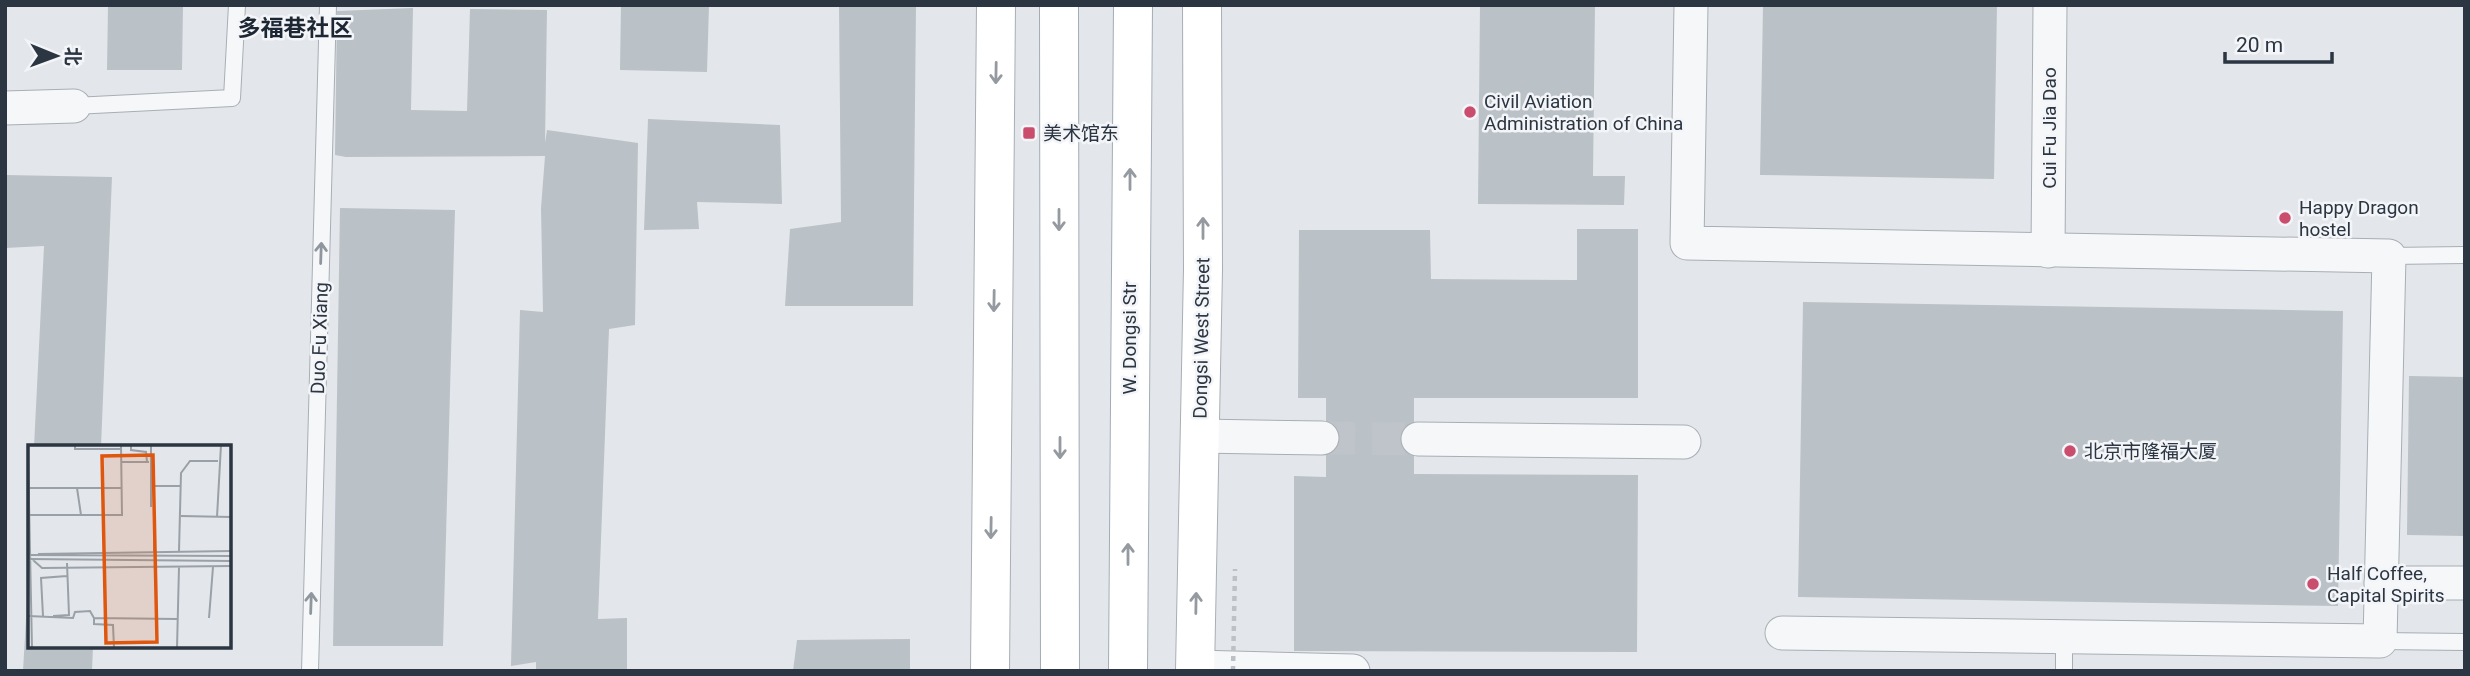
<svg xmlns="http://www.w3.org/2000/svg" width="2470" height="676" font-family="Roboto,'Noto Sans SC',sans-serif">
<rect width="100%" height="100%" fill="#e3e7eb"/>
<g fill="#bac1c7">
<path d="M 108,5 L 183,5 L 182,70 L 107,70 Z"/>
<path d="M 621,5 L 709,5 L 707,72 L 620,70 Z"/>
<path d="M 839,5 L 916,5 L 913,306 L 785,306 L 790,229 L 841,222 Z"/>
<path d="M 1480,5 L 1595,5 L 1593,176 L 1625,176 L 1624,205 L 1478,204 Z"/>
<path d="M 1763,5 L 1997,5 L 1994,179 L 1760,175 Z"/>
<path d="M 413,8 L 411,110 L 467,111 L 470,9 L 547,10 L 545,143 L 547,130 L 638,143 L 635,325 L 609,329 L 598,619 L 627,618 L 627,671 L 536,671 L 536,662 L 511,666 L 520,310 L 543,312 L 541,208 L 545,156 L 346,157 L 335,155 L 337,11 Z"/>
<path d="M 648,119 L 780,125 L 782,204 L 697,202 L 699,229 L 644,230 Z"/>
<path d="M 5,175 L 112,177 L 101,447 L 34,447 L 44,246 L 5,248 Z"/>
<path d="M 340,208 L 455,210 L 443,646 L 333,646 Z"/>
<path d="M 1577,229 L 1638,229 L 1638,398 L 1414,398 L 1414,474 L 1638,475 L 1637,652 L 1294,651 L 1294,476 L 1326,477 L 1326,398 L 1298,398 L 1299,230 L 1430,230 L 1431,279 L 1577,280 Z"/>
<path d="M 1803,302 L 2343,311 L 2338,606 L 1798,597 Z"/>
<path d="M 2409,376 L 2465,377 L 2465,536 L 2407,535 Z"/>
<path d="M 28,584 L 30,584 L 30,646 L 93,646 L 92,671 L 23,671 Z"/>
<path d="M 910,639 L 910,671 L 793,671 L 797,640 Z"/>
</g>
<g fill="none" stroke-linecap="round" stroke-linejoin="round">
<path stroke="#bec4c9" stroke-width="33" stroke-dasharray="33 17" stroke-linecap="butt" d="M 1322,438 L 1418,439"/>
<g stroke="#a8aeb5" stroke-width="18">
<g id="lane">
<path d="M 74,106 L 232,98 L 237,5"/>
<path d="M 2389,256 L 2465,255"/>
<path d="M 2380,641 L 2465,642"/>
<path d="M 310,671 L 328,5"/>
<path d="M 2064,671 L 2064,635"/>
</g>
</g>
<g stroke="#a8aeb5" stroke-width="35">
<g id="street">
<path d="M 1691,5 L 1687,243 L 2389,256 L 2380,641 L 1782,633"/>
<path d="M 5,108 L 74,106"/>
<path d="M 2048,251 L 2050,5"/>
<path d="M 1199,436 L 1322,438"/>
<path d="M 1418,439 L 1684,442"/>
<path d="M 2381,583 L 2465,583"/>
<path d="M 1195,667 L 1353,671"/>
</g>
</g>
<g stroke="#a8aeb5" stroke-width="40">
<g id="secondary">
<path d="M 990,671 L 996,5"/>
<path d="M 1195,671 L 1203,269 L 1202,5"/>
</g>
</g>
<g stroke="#a3acb6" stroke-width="40">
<g id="primary">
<path d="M 1059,5 L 1060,671"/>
<path d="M 1128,671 L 1133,5"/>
</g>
</g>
<use href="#lane" stroke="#f6f7f9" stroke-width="16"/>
<use href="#street" stroke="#f6f7f9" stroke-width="33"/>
<use href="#secondary" stroke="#fff" stroke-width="38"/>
<use href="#primary" stroke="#fff" stroke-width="38"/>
<path stroke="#bdc1c6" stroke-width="4.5" stroke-dasharray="5 5" stroke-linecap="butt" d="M 1233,671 L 1235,569"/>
</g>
<defs><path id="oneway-shaft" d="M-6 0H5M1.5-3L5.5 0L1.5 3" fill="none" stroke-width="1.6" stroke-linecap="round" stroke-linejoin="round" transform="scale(1.75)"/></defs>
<g stroke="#959aa0">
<use href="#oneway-shaft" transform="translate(996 73) rotate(91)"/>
<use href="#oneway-shaft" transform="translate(1130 179) rotate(-90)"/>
<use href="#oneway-shaft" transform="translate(1059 220) rotate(90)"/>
<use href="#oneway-shaft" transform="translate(1203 228) rotate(-90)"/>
<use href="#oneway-shaft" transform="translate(994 301) rotate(91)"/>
<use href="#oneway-shaft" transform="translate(1060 448) rotate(90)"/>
<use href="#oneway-shaft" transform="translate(991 528) rotate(91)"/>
<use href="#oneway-shaft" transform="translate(1128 554) rotate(-90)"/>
<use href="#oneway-shaft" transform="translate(1196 603) rotate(-89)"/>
</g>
<g stroke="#90969e">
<use href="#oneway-shaft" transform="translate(321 253) rotate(-88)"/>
<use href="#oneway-shaft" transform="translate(311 603) rotate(-88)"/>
</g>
<g fill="#cb4d6d" stroke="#f3f5f8" stroke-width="2.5">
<circle cx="1470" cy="112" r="7"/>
<rect x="1022" y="126" width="14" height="14" rx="3.5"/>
<circle cx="2285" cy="218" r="7"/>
<circle cx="2070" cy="451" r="7"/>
<circle cx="2313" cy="584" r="7"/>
</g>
<g text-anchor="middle" stroke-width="5" stroke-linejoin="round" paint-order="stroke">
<g font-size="19" fill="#2b3642" stroke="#f3f5f8" text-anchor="start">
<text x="1484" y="108">Civil Aviation<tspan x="1484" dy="22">Administration of China</tspan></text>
<text x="1043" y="140">美术馆东</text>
<text x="2299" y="214">Happy Dragon<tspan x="2299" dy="22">hostel</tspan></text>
<text x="2084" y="458">北京市隆福大厦</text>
<text x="2327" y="580">Half Coffee,<tspan x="2327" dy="22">Capital Spirits</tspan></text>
</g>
<g font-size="19" fill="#2b3642" stroke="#f3f5f8">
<text transform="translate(2049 128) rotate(-90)" y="7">Cui Fu Jia Dao</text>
<text transform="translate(319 338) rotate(-88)" y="7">Duo Fu Xiang</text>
<text transform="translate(1129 338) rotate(-90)" y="7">W. Dongsi Str</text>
<text transform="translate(1201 338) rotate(-89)" y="7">Dongsi West Street</text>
</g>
<g font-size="23" font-weight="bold" fill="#1d2733" stroke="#f3f5f8">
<text x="295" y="36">多福巷社区</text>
</g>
</g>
<g transform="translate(28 445)">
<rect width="203" height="203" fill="#e3e7eb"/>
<path fill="none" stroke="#99a0a7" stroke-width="2" d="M 47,0 L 47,4 L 94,4M 103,0 L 103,5 L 118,7 L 119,17M 123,0 L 123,62M 0,8 L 4,203M 94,17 L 121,17M 123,41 L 152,41M 1,43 L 94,43M 49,43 L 53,70M 2,70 L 94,70 L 93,0M 153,71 L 203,72M 189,72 L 193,0M 126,106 L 127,70M 151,106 L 153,28 L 162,16 L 190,16M 10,109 L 203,106M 0,110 L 203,111M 0,114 L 203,116M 5,115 L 14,123 L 203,121M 0,171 L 45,173 L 47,167 L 62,166 L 66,173 L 149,174M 15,171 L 13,133 L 39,131M 25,171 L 41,170 L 39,118M 66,173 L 66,179 L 85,180 L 86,203M 181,173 L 185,122M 149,203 L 151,122"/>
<path fill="#df570f" fill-opacity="0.15" stroke="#df570f" stroke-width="3.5" d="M 125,10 L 129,197 L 78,198 L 74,11 Z"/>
<rect width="203" height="203" fill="none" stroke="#2b3642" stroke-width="3.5"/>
</g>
<rect width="2470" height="676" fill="none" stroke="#2b3642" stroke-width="14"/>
<g transform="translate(56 56) rotate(91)" stroke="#f3f5f8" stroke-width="5" paint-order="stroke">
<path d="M0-5L12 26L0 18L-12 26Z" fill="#2b3642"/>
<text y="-10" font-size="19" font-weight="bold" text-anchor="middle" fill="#2b3642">北</text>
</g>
<path d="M2225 52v10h107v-10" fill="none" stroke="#2b3642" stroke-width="3.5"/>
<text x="2236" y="52" font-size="21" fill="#2b3642" stroke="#f3f5f8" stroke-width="5" paint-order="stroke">20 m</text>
</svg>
